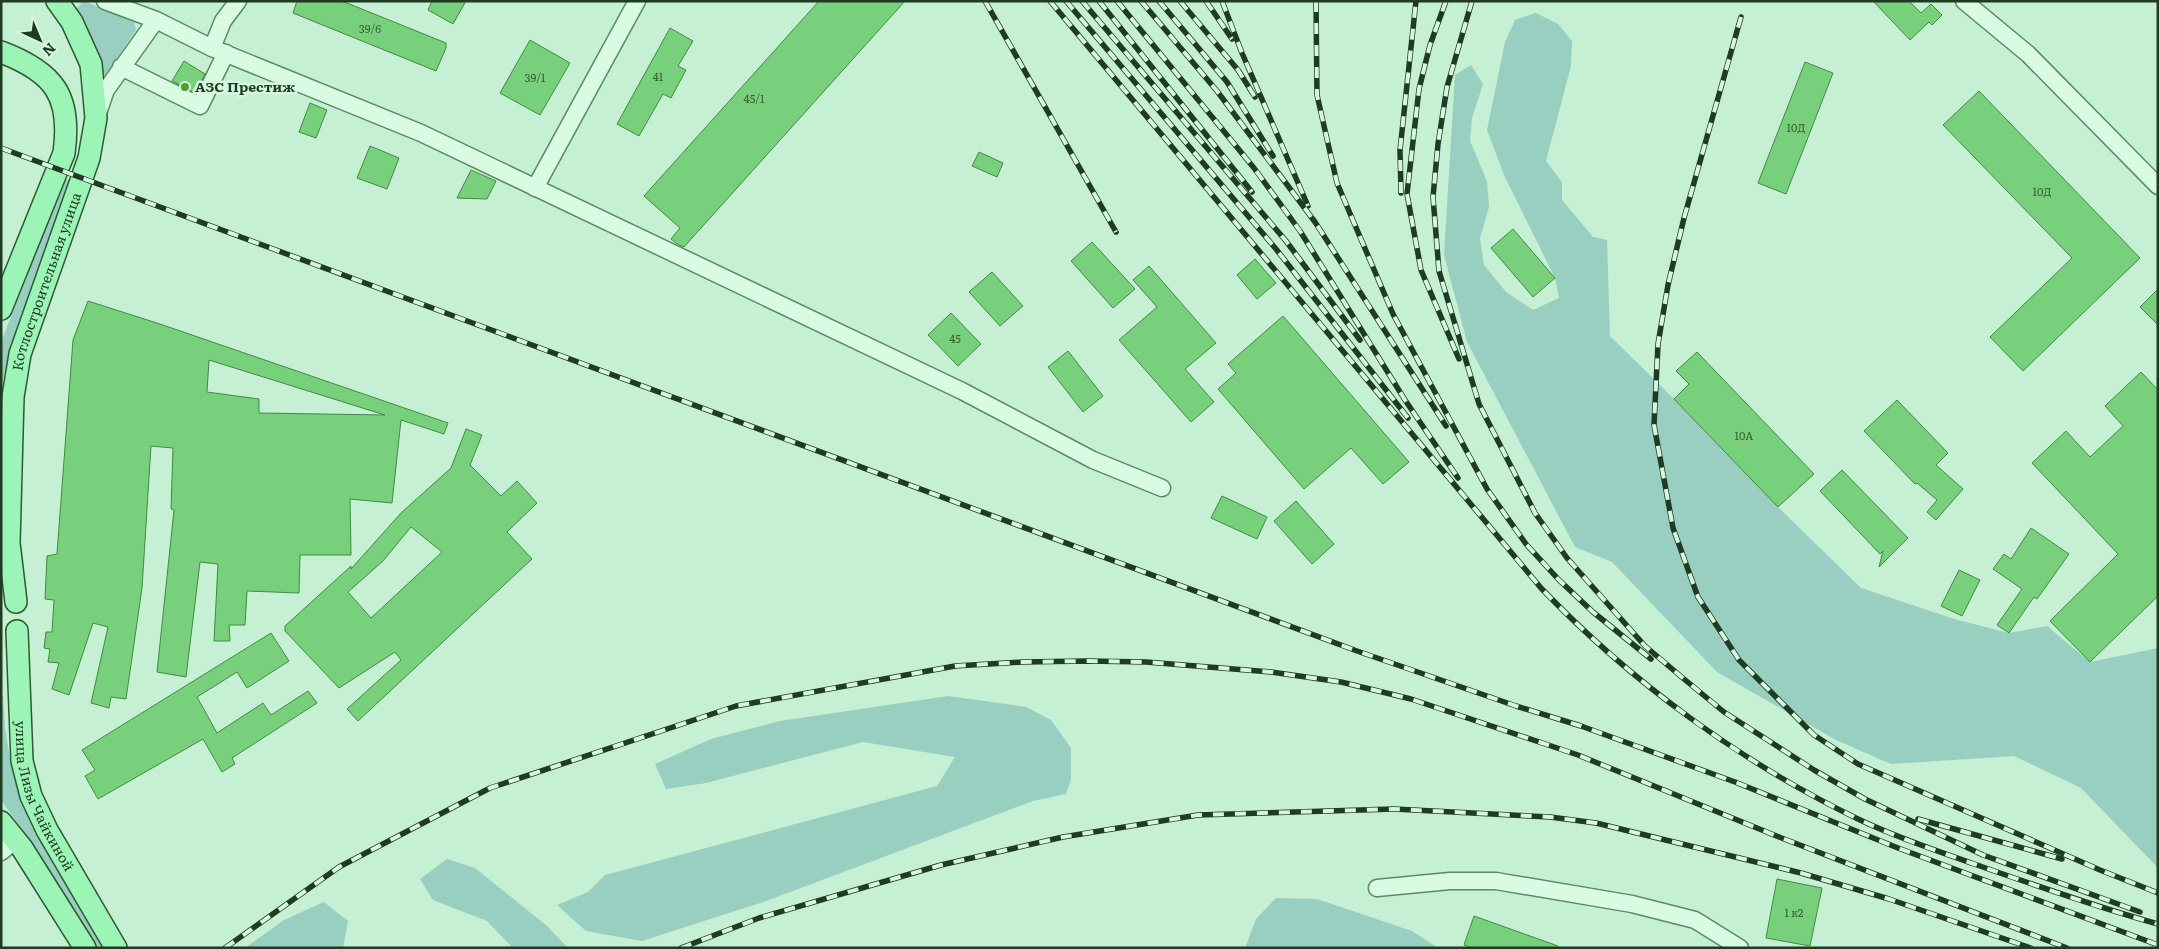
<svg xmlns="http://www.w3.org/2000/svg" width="2159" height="949" font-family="Literata,serif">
<rect width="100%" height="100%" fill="#c5f0d3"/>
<g fill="#98cfc0">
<path d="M 84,1 L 134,22 L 136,30 L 103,79 L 90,35 L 76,9 Z"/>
<path d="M 1536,13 L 1558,24 L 1572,41 L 1571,66 L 1546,161 L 1562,182 L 1562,200 L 1593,237 L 1607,240 L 1610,336 L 1674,399 L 1778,507 L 1861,588 L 1954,619 L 2009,633 L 2047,626 L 2090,662 L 2158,648 L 2158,868 L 2081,788 L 2014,756 L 1891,764 L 1836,740 L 1717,672 L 1612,562 L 1575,547 L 1467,342 L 1444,255 L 1455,75 L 1471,65 L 1483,84 L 1472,118 L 1470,141 L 1487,181 L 1489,207 L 1480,238 L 1484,265 L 1506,292 L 1533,310 L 1559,298 L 1555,278 L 1504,175 L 1487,130 L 1505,42 L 1515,20 Z"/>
<path d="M 65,179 L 71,181 L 10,351 L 1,388 L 1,342 Z"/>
<path d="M 3,696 L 5,727 L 10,759 L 20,791 L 107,948 L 95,948 L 27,836 L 1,800 L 1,698 Z"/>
<path d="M 948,696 L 1026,707 L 1051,720 L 1071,748 L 1071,779 L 1066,794 L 1033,801 L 766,901 L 642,941 L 586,931 L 557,905 L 588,892 L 605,875 L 937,786 L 955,757 L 863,742 L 706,783 L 666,789 L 655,764 L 711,739 L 780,721 Z"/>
<path d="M 447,859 L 475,868 L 547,926 L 568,948 L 513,948 L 487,921 L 433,900 L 420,879 Z"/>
<path d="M 1276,898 L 1317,899 L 1412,931 L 1438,948 L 1245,948 L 1256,919 Z"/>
<path d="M 324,902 L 348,921 L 343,948 L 245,948 L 284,920 Z"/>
</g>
<g fill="#79d07c" stroke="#3f8c40" fill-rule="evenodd">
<path d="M 297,1 L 342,1 L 446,43 L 446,48 L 436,71 L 293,13 Z"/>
<path d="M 432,1 L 466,1 L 453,24 L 428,10 Z"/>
<path d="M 819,1 L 905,1 L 684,247 L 677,244 L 671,239 L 680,228 L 644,196 Z"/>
<path d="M 1873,1 L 1909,1 L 1921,13 L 1931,4 L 1942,15 L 1932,25 L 1929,22 L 1910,40 Z"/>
<path d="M 670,28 L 693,41 L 678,66 L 686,70 L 671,98 L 663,94 L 639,136 L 617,124 Z"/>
<path d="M 530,40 L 570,63 L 540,115 L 500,93 Z"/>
<path d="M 184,61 L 205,74 L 195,93 L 172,81 Z"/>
<path d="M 1805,62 L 1833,73 L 1786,194 L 1758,183 Z"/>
<path d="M 1979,91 L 2140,258 L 2023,371 L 1990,337 L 2072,258 L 1943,125 Z"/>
<path d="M 310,103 L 327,110 L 316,138 L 299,132 Z"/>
<path d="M 370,146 L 399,158 L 387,189 L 357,178 Z"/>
<path d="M 979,152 L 1003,163 L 997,177 L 972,166 Z"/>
<path d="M 471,170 L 496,181 L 487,199 L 457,198 Z"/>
<path d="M 1513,229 L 1555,278 L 1533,297 L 1491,248 Z"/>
<path d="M 1092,242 L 1135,289 L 1113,308 L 1071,261 Z"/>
<path d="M 1255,259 L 1276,283 L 1257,299 L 1237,275 Z"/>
<path d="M 1149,266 L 1216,343 L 1185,369 L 1214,402 L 1191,422 L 1119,340 L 1157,307 L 1133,280 Z"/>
<path d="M 992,272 L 1023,306 L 1000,326 L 969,292 Z"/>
<path d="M 2158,289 L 2158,325 L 2140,307 Z"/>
<path d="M 88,301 L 160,324 L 448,423 L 444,434 L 401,420 L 392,503 L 350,499 L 351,555 L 300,555 L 299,593 L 247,591 L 245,625 L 229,625 L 230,641 L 214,641 L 218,564 L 200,562 L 186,677 L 157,672 L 174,510 L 171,509 L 173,448 L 151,446 L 142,588 L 126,699 L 111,697 L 109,708 L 91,703 L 108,627 L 93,623 L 69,695 L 52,689 L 59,663 L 48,662 L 50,649 L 44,648 L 46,632 L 52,632 L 54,600 L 45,599 L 47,556 L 57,554 L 73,340 ZM 209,360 L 385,415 L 259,413 L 259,399 L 207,392 Z"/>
<path d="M 951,313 L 981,344 L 958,366 L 928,335 Z"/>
<path d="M 1283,316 L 1409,462 L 1383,484 L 1351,448 L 1304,489 L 1218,389 L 1236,373 L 1228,364 Z"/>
<path d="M 1068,351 L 1103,396 L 1083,412 L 1048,367 Z"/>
<path d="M 1697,352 L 1814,474 L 1778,507 L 1674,399 L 1689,384 L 1676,371 Z"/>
<path d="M 2141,372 L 2158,390 L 2158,596 L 2090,662 L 2050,621 L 2118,554 L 2032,463 L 2066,431 L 2090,457 L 2123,426 L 2105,406 Z"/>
<path d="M 1897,400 L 1948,453 L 1936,465 L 1963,489 L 1936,520 L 1927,512 L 1937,500 L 1917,483 L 1915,484 L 1864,431 Z"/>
<path d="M 466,429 L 482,435 L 470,465 L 501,496 L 517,481 L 537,503 L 507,532 L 532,559 L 358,721 L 347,709 L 401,660 L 395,652 L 339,688 L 285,631 L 285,626 L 351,566 L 351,569 L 401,513 L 451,468 ZM 411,527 L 442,552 L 371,618 L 348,592 L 383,561 Z"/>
<path d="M 1842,470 L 1908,538 L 1879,567 L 1883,551 L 1880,554 L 1820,491 Z"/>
<path d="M 1222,496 L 1267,517 L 1257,539 L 1211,518 Z"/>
<path d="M 1296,501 L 1334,544 L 1312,564 L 1274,521 Z"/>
<path d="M 2031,528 L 2069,554 L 2037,599 L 2034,597 L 2009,633 L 1997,625 L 2022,589 L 1993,569 L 2004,554 L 2011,559 Z"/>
<path d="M 1959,570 L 1980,580 L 1962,616 L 1941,606 Z"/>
<path d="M 271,633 L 289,661 L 247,688 L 237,672 L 197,697 L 217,733 L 263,703 L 271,715 L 308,691 L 317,703 L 232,758 L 235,764 L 222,772 L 203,739 L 98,799 L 85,776 L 95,770 L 82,750 Z"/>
<path d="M 1777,879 L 1822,888 L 1810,946 L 1766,938 Z"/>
<path d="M 1474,916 L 1558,946 L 1557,948 L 1473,948 L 1464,945 Z"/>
</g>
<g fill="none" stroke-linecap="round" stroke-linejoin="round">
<g stroke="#5a8c61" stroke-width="19">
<g id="minor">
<path d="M 105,1 L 156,20 L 212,48 L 421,133 L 962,391 L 1093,460 L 1162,488"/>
<path d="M 1964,1 L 2028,54 L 2158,186"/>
<path d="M 212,48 L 223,21 L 238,1"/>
<path d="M 121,67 L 200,106 L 226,53"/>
<path d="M 97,116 L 106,90 L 156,20"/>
<path d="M 535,188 L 637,1"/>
<path d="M 1,852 L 16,840"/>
<path d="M 1377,888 L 1450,881 L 1496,881 L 1632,904 L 1695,920 L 1740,948"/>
</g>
</g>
<g stroke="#2e5a32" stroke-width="24">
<g id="major">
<path d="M 1,52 C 54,72 72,96 64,153 L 1,309"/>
<path id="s1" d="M 16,602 L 9,543 L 13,397 L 20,354 L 89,158 L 96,118 L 91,64 L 72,22 L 57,1"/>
<path id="s2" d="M 17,631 L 22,761 L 31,796 L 47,830 L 116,948"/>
<path d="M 1,822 L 22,848 L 85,948"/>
</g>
</g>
<use href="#minor" stroke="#d9fae3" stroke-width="16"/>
<use href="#major" stroke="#9cf4b7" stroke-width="21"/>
<g stroke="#1f3b21" stroke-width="5.5">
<g id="rail">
<path d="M 985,1 L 1116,232"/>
<path d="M 1050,1 L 1541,588 C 1631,682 1741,762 1858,819 C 1895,837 1935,850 1974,864 C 2035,885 2096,907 2158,924"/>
<path d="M 1066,1 L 1276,249 L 1408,418"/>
<path d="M 1082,1 L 1286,241 L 1360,340"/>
<path d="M 1099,1 L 1252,192"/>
<path d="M 1117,1 L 1254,168 L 1300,231 L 1405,400 L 1458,478"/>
<path d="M 1141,1 L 1217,91 L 1315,222 L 1446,426"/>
<path d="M 1159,1 L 1227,82 L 1273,156"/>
<path d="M 1180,1 L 1238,70 L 1255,97"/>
<path d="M 1206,1 L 1232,39"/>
<path d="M 1222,1 L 1242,53 L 1308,206"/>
<path d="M 1316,1 L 1317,95 L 1337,183 L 1393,314 L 1487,489 L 1526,544 L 1559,580 L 1593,612 L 1651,659"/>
<path d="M 1446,1 L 1430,45 L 1419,89 L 1407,194 L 1421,270 L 1459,359"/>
<path d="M 1472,1 L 1447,87 L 1438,144 L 1433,197 L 1439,271 L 1479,404 L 1535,513 L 1567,558 L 1645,646 L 1684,679 L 1724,712 L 1814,770 L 1865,799 L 1983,855 L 2140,912"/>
<path d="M 1741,17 L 1684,218 L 1668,285 L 1658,344 L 1654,425 L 1673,528 L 1698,597 L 1739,660 L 1814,735 L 1858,764 L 2100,870 L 2158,893"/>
<path d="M 1,148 L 1357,651 L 1516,706 L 1581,726 L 1735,782 L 1898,848 L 2158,945"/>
<path d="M 1401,193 L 1400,150 L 1416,1"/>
<path d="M 1918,819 L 2062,859"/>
<path d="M 225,948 L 339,867 L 490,788 L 736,706 L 955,666 L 1023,662 L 1087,661 L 1146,662 L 1271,672 L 1341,682 L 1411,699 L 1578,755 L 1779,837 L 2067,948"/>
<path d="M 681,948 L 759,918 L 941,865 L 1063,837 L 1198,815 L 1394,809 L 1550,817 L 1596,823 L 1801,873 L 1889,899 L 2031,948"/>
</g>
</g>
<use href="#rail" stroke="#d5f7e0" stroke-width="4" stroke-dasharray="11" stroke-linecap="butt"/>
</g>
<circle fill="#569d28" stroke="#d5f7e0" stroke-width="2" cx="185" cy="87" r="5"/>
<g text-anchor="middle" stroke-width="5" stroke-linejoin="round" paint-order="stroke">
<g font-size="11" fill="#366038">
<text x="370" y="33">39/6</text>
<text x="658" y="81">41</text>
<text x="535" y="82">39/1</text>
<text x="754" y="103">45/1</text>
<text x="1796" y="132">10Д</text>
<text x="2042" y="196">10Д</text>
<text x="955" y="343">45</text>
<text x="1744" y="440">10А</text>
<text x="1794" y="917">1 к2</text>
</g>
<g font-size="14" font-weight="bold" fill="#1f3b21" stroke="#d5f7e0" text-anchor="start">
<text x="195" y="92">АЗС Престиж</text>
</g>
<g font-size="14" fill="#1f3b21" stroke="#d5f7e0">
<text dy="5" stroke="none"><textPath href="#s1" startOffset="326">Котлостроительная улица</textPath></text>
<text dy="5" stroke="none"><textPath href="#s2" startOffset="170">улица Лизы Чайкиной</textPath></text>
</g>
</g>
<rect width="2159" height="949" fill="none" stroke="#1f3b21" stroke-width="5"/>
<g transform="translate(40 40) rotate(136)" stroke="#d5f7e0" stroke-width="4" paint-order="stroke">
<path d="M0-4L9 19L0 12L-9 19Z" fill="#1f3b21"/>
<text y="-8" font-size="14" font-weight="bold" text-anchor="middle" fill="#1f3b21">N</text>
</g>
</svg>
